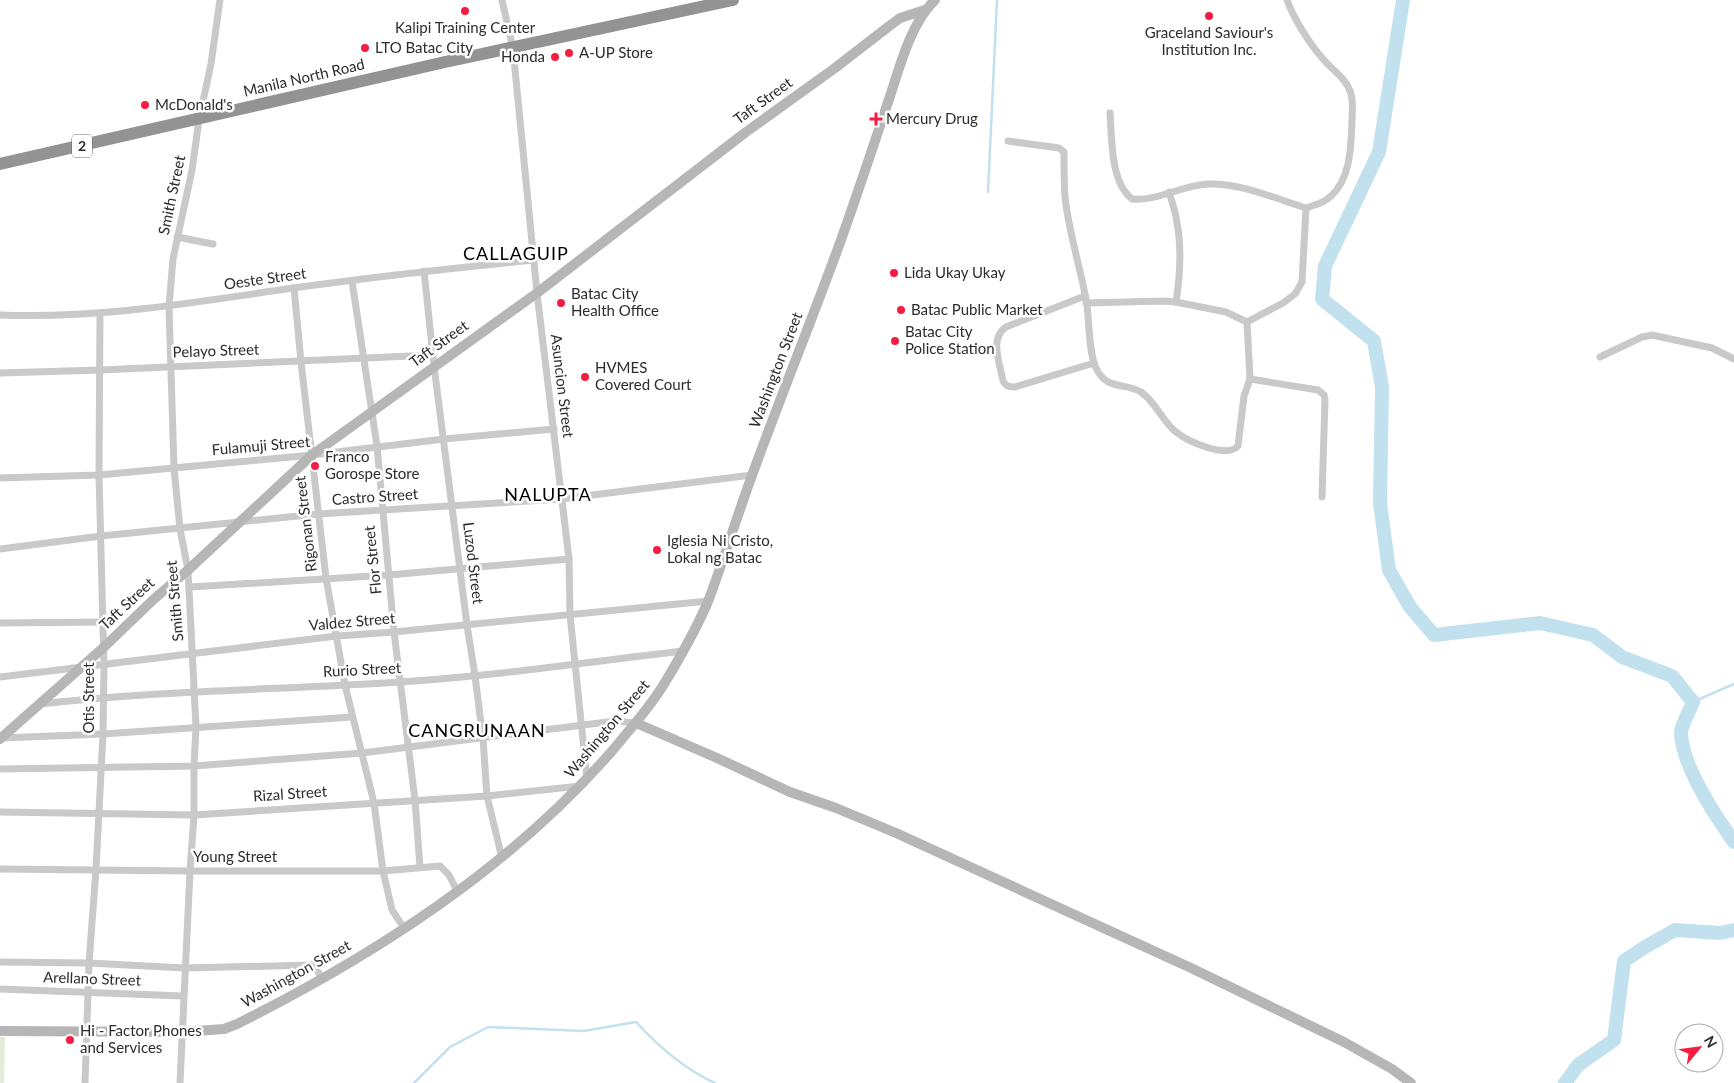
<svg xmlns="http://www.w3.org/2000/svg" width="1734" height="1083" font-family="Lato,sans-serif">
<rect width="100%" height="100%" fill="#fff"/>
<path fill="#e4ecd8" d="M 0,1037 L 5,1037 L 4,1083 L 0,1083 Z"/>
<g fill="none" stroke-linecap="round" stroke-linejoin="round">
<g stroke="#c1e1ee" stroke-width="2.5">
<path d="M 988,192 L 997,0"/>
<path d="M 1693,702 L 1734,684"/>
<path d="M 414,1083 L 450,1047 L 488,1027 L 584,1031 L 636,1022 C 659,1047 684,1069 715,1083"/>
</g>
<g stroke="#c1e1ee" stroke-width="14">
<path d="M 1403,0 L 1379,152 L 1325,266 L 1322,299 L 1374,341 L 1382,387 L 1380,503 L 1389,570 L 1410,607 L 1434,635 L 1540,623 L 1593,635 L 1622,657 L 1672,676 L 1693,702 C 1690,710 1680,727 1681,735 C 1684,769 1714,814 1734,842"/>
<path d="M 1565,1083 L 1578,1065 L 1614,1040 L 1624,961 L 1645,947 L 1675,930 L 1720,933 L 1734,930"/>
</g>
<g stroke="#c9c9c9" stroke-width="7">
<path d="M 502,0 L 513,49 L 537,293 L 569,559 L 570,615 L 587,779"/>
<path d="M 1110,113 C 1112,138 1110,182 1132,199 C 1155,202 1183,185 1208,184 C 1241,183 1274,198 1306,208 C 1314,205 1324,203 1330,197 C 1351,179 1351,146 1352,121 C 1352,112 1354,100 1350,91 C 1346,78 1331,69 1323,59 C 1309,43 1294,19 1287,0"/>
<path d="M 1008,141 L 1059,148 L 1064,152 C 1064,167 1064,182 1065,197 C 1069,234 1081,269 1087,305 C 1089,322 1089,354 1096,368 C 1107,391 1124,382 1141,392 C 1156,402 1162,421 1176,432 C 1187,441 1226,459 1238,446 L 1244,396 L 1250,379 L 1247,322 L 1283,303 L 1295,294 L 1302,282 L 1306,208"/>
<path d="M 1169,192 C 1172,202 1176,212 1177,223 C 1182,249 1180,276 1176,302"/>
<path d="M 177,237 L 213,244"/>
<path d="M 424,271 L 434,366 L 467,625 L 475,676 L 483,739 L 487,796 L 502,858"/>
<path d="M 352,281 L 377,446 L 394,632 L 415,800 L 420,867"/>
<path d="M 294,288 L 301,362 L 326,578 L 345,685 L 374,803 L 383,871 L 392,910 L 404,928"/>
<path d="M 1085,296 L 1006,327 C 989,338 1000,364 1003,381 C 1006,386 1008,387 1015,387 L 1094,363"/>
<path d="M 1086,303 L 1163,301 L 1176,302 L 1226,312 L 1247,322"/>
<path d="M 0,315 C 99,319 196,302 293,288 C 373,277 453,268 534,260"/>
<path d="M 1600,357 L 1642,337 L 1652,335 L 1712,348 L 1734,359"/>
<path d="M 0,373 L 101,370 L 433,355"/>
<path d="M 1250,379 L 1318,390 L 1324,395 L 1325,399 L 1322,497"/>
<path d="M 0,478 L 99,475 L 312,455 L 444,439 L 554,429"/>
<path d="M 0,549 L 101,536 L 318,514 L 561,499 L 752,475"/>
<path d="M 190,587 L 389,575 L 569,559"/>
<path d="M 0,623 L 103,622"/>
<path d="M 0,677 L 337,636 L 394,632 L 708,601"/>
<path d="M 41,704 C 160,690 280,690 400,682 C 495,676 589,662 683,651"/>
<path d="M 2,738 L 103,734 L 352,717"/>
<path d="M 0,769 L 194,766 L 362,753 L 615,721 L 636,723"/>
<path d="M 0,812 L 194,815 L 487,796 L 580,786"/>
<path d="M 0,869 L 190,871 L 383,871 L 440,866 L 449,875 L 457,891"/>
<path d="M 0,962 L 89,963 L 185,968 L 313,965 L 323,979"/>
<path d="M 0,989 L 183,996"/>
<path d="M 85,1083 L 89,963 L 96,869 L 103,734 L 104,665 L 99,475 L 100,313"/>
<path d="M 180,1083 L 190,871 L 194,815 L 194,766 L 196,727 L 188,570 L 180,529 L 174,468 L 169,307 L 173,259 L 192,170 L 199,120 L 211,64 L 220,0"/>
</g>
<g stroke="#b6b6b6" stroke-width="10">
<path d="M 636,723 L 717,758 L 790,792 L 836,808 L 896,833 L 1191,968 L 1344,1042 L 1392,1069 L 1411,1083"/>
<path d="M 0,739 L 103,648 L 154,599 L 188,570 L 312,455 L 537,293 L 746,132 L 835,68 L 888,27 L 900,18 L 925,10"/>
<path d="M 0,1031 L 182,1032 L 224,1029 L 237,1024 C 375,955 510,868 612,751 C 631,728 652,705 667,679 C 682,654 698,626 709,599 C 725,556 738,513 754,470 C 782,393 813,317 841,240 C 857,195 872,150 887,105 C 899,71 909,25 935,0"/>
</g>
<path stroke="#939393" stroke-width="12" d="M 0,164 L 445,62 L 733,0"/>
</g>
<g fill="#f51c41" stroke="#fff" stroke-width="2">
<circle cx="465" cy="11" r="5"/>
<circle cx="1209" cy="16" r="5"/>
<circle cx="365" cy="48" r="5"/>
<circle cx="569" cy="53" r="5"/>
<circle cx="555" cy="57" r="5"/>
<circle cx="145" cy="105" r="5"/>
<path d="M873.5 111.5h5v5h5v5h-5v5h-5v-5h-5v-5h5z"/>
<circle cx="894" cy="273" r="5"/>
<circle cx="561" cy="303" r="5"/>
<circle cx="901" cy="310" r="5"/>
<circle cx="895" cy="341" r="5"/>
<circle cx="585" cy="377" r="5"/>
<circle cx="315" cy="466" r="5"/>
<circle cx="657" cy="550" r="5"/>
<circle cx="70" cy="1040" r="5"/>
</g>
<g text-anchor="middle" stroke-width="5" stroke-linejoin="round" paint-order="stroke">
<rect fill="#fff" stroke="#6b6b6b" stroke-width="1" x="72" y="134.5" width="20" height="23" rx="4"/>
<g font-size="14" font-weight="bold" fill="#2c2c2c">
<text x="82" y="151">2</text>
</g>
<g font-size="15" fill="#2c2c2c" stroke="#fff" text-anchor="start">
<text x="465" y="33" text-anchor="middle">Kalipi Training Center</text>
<text x="1209" y="38" text-anchor="middle">Graceland Saviour's<tspan x="1209" dy="17">Institution Inc.</tspan></text>
<text x="375" y="53">LTO Batac City</text>
<text x="579" y="58">A-UP Store</text>
<text x="545" y="62" text-anchor="end">Honda</text>
<text x="155" y="110">McDonald's</text>
<text x="886" y="124">Mercury Drug</text>
<text x="904" y="278">Lida Ukay Ukay</text>
<text x="571" y="299">Batac City<tspan x="571" dy="17">Health Office</tspan></text>
<text x="911" y="315">Batac Public Market</text>
<text x="905" y="337">Batac City<tspan x="905" dy="17">Police Station</tspan></text>
<text x="595" y="373">HVMES<tspan x="595" dy="17">Covered Court</tspan></text>
<text x="325" y="462">Franco<tspan x="325" dy="17">Gorospe Store</tspan></text>
<text x="667" y="546">Iglesia Ni Cristo,<tspan x="667" dy="17">Lokal ng Batac</tspan></text>
<text x="80" y="1036">Hi - Factor Phones<tspan x="80" dy="17">and Services</tspan></text>
</g>
<g font-size="15" fill="#2c2c2c" stroke="#fff">
<text transform="translate(304 78) rotate(-13)" y="5">Manila North Road</text>
<text transform="translate(763 101) rotate(-36)" y="5">Taft Street</text>
<text transform="translate(172 195) rotate(-78)" y="5">Smith Street</text>
<text transform="translate(265 279) rotate(-8)" y="5">Oeste Street</text>
<text transform="translate(439 344) rotate(-36)" y="5">Taft Street</text>
<text transform="translate(216 351) rotate(-2)" y="5">Pelayo Street</text>
<text transform="translate(776 370) rotate(-69)" y="5">Washington Street</text>
<text transform="translate(562 386) rotate(83)" y="5">Asuncion Street</text>
<text transform="translate(261 446) rotate(-5)" y="5">Fulamuji Street</text>
<text transform="translate(375 497) rotate(-4)" y="5">Castro Street</text>
<text transform="translate(306 524) rotate(-97)" y="5">Rigonan Street</text>
<text transform="translate(373 560) rotate(-96)" y="5">Flor Street</text>
<text transform="translate(473 563) rotate(83)" y="5">Luzod Street</text>
<text transform="translate(175 601) rotate(-95)" y="5">Smith Street</text>
<text transform="translate(127 604) rotate(-43)" y="5">Taft Street</text>
<text transform="translate(352 622) rotate(-5)" y="5">Valdez Street</text>
<text transform="translate(362 670) rotate(-3)" y="5">Rurio Street</text>
<text transform="translate(89 698) rotate(-90)" y="5">Otis Street</text>
<text transform="translate(607 729) rotate(-50)" y="5">Washington Street</text>
<text transform="translate(290 794) rotate(-4)" y="5">Rizal Street</text>
<text x="235" y="862">Young Street</text>
<text transform="translate(296 974) rotate(-29)" y="5">Washington Street</text>
<text transform="translate(92 979) rotate(2)" y="5">Arellano Street</text>
</g>
<g font-size="18" letter-spacing="1" fill="#000" stroke="#fff">
<text x="516" y="260">CALLAGUIP</text>
<text x="548" y="501">NALUPTA</text>
<text x="477" y="737">CANGRUNAAN</text>
</g>
</g>
<g transform="translate(1699 1048) rotate(61)"><circle r="24" fill="#ffffff" stroke="#ababab"/>
<path d="M0-4L9 19L0 12L-9 19Z" fill="#f51c41"/>
<text y="-8" font-size="14" font-weight="bold" text-anchor="middle" fill="#2c2c2c">N</text>
</g>
</svg>
